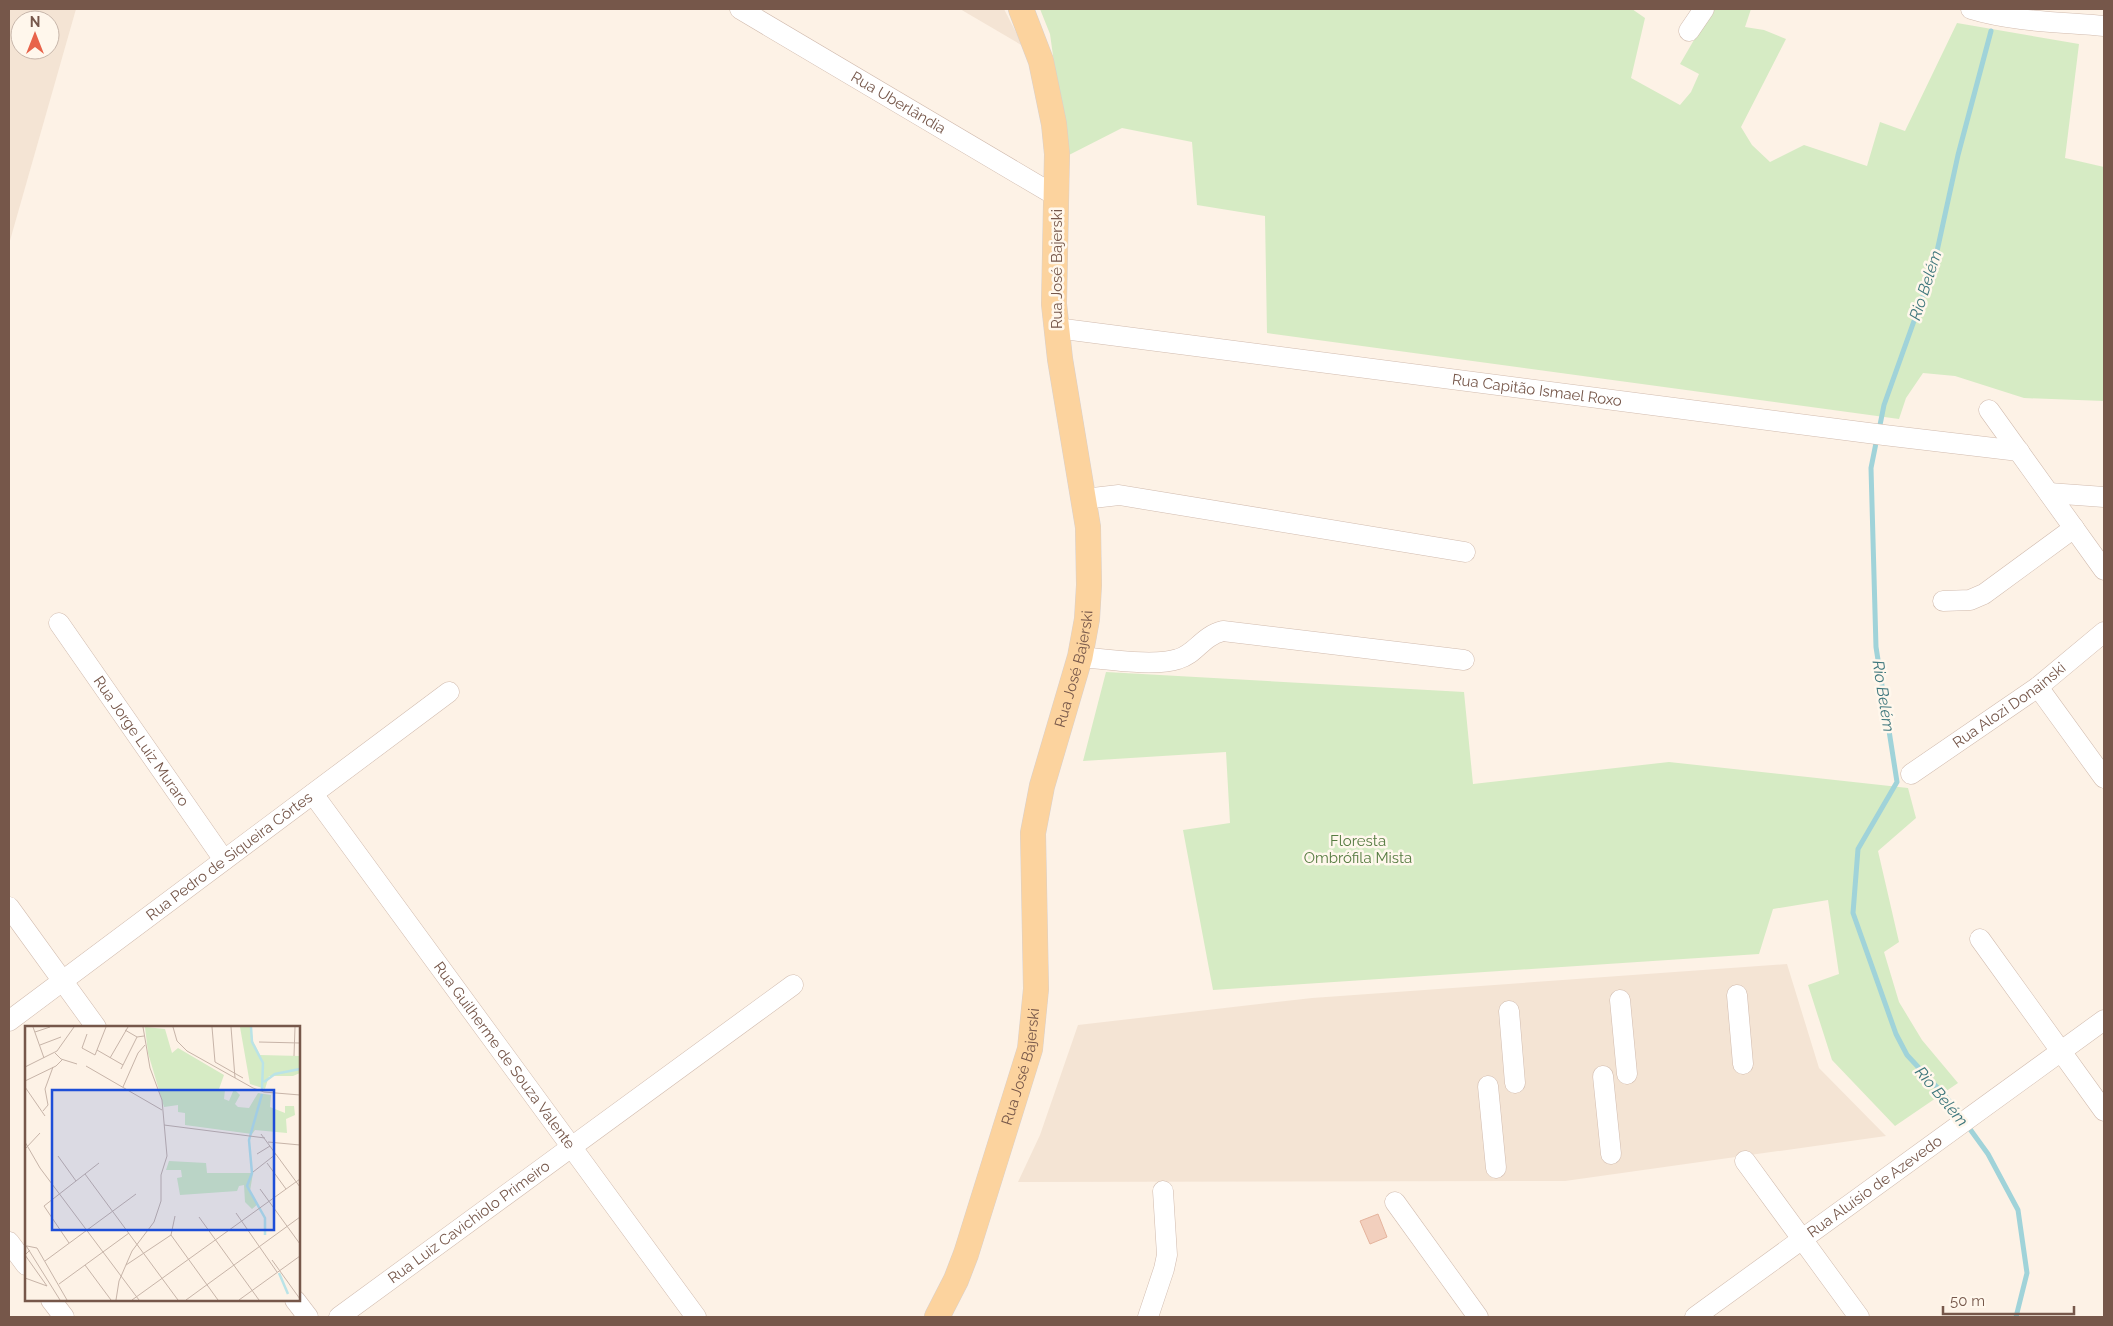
<svg xmlns="http://www.w3.org/2000/svg" width="2113" height="1326" font-family="Raleway,sans-serif">
<rect width="100%" height="100%" fill="#fdf2e6"/>
<g fill="#f4e4d4" fill-rule="evenodd">
<path d="M 9,9 L 76,9 L 9,244 ZM 20,20 L 50,20 L 50,50 L 20,50 Z"/>
<path d="M 960,9 L 1004,9 L 1023,46 Z"/>
<path d="M 1787,964 L 1819,1068 L 1886,1136 L 1565,1181 L 1018,1182 L 1040,1135 L 1078,1025 L 1312,998 Z"/>
</g>
<g fill="#d6ebc4">
<path d="M 1040,9 L 1632,9 L 1645,18 L 1631,78 L 1680,105 L 1691,92 L 1699,74 L 1680,64 L 1712,9 L 1751,9 L 1745,27 L 1764,30 L 1786,39 L 1741,127 L 1752,145 L 1770,162 L 1804,145 L 1867,166 L 1880,122 L 1905,131 L 1957,23 L 2079,44 L 2065,158 L 2104,167 L 2104,401 L 2024,398 L 1955,376 L 1923,373 L 1906,398 L 1899,419 L 1267,333 L 1265,216 L 1197,205 L 1192,142 L 1122,128 L 1067,156 L 1050,34 Z"/>
<path d="M 1106,672 L 1464,692 L 1473,784 L 1669,762 L 1908,788 L 1916,818 L 1878,851 L 1899,942 L 1884,952 L 1899,1002 L 1922,1040 L 1958,1083 L 1895,1126 L 1832,1060 L 1808,985 L 1839,974 L 1828,900 L 1773,909 L 1759,954 L 1213,990 L 1183,830 L 1230,823 L 1226,752 L 1083,761 Z"/>
</g>
<g fill="none" stroke-linecap="round" stroke-linejoin="round">
<g stroke="#a0d3d9" stroke-width="5">
<path d="M 1879,430 L 1884,405 L 1934,265 L 1958,155 L 1991,31"/>
<path d="M 1877,438 L 1871,468 L 1876,647 L 1897,782 L 1858,849 L 1853,913 L 1896,1034 L 1907,1055 L 1946,1097 L 1962,1118"/>
<path d="M 1967,1125 L 1988,1154 L 2018,1210 L 2027,1273 L 2016,1317"/>
</g>
</g>
<path fill="#f2cfbd" stroke="#e5b49d" d="M 1378,1214 L 1387,1237 L 1370,1244 L 1360,1221 Z"/>
<g fill="none" stroke-linecap="round" stroke-linejoin="round">
<g stroke="#d1bbae" stroke-width="21">
<g id="minor">
<path id="s1" d="M 740,9 L 1056,196"/>
<path d="M 1971,9 C 2014,22 2060,22 2104,26"/>
<path d="M 1689,31 L 1704,9"/>
<path id="s2" d="M 1056,328 L 1884,435 L 2019,451"/>
<path d="M 1989,410 L 2104,570"/>
<path d="M 2049,493 L 2104,497"/>
<path d="M 1084,499 L 1119,495 L 1465,552"/>
<path d="M 1943,601 L 1970,600 L 1984,594 L 2074,528"/>
<path id="s3" d="M 59,623 L 224,860"/>
<path d="M 1080,657 C 1106,659 1154,667 1178,659 C 1196,654 1202,636 1223,631 L 1464,660"/>
<path d="M 2038,687 L 2104,778"/>
<path id="s4" d="M 1911,774 L 2038,687 L 2104,632"/>
<path id="s5" d="M 313,794 L 696,1317"/>
<path d="M 9,907 L 96,1027"/>
<path d="M 1980,939 L 2104,1111"/>
<path d="M 1737,995 L 1743,1064"/>
<path d="M 1620,1000 L 1627,1074"/>
<path d="M 1509,1011 L 1515,1083"/>
<path id="s6" d="M 9,1021 L 449,692"/>
<path d="M 1603,1076 L 1611,1154"/>
<path d="M 1488,1086 L 1496,1168"/>
<path d="M 1745,1161 L 1859,1317"/>
<path d="M 1395,1202 L 1478,1317"/>
<path d="M 9,1242 L 26,1265"/>
<path d="M 51,1300 L 64,1317"/>
<path d="M 295,1300 L 308,1317"/>
<path id="s7" d="M 339,1317 L 793,985"/>
<path d="M 1148,1317 L 1164,1269 L 1167,1255 L 1163,1191"/>
<path id="s8" d="M 1695,1317 L 2104,1020"/>
</g>
</g>
<g stroke="#d9d0cc" stroke-width="26">
<g id="major">
<path id="s9" d="M 937,1317 L 956,1280 L 966,1254 L 1030,1049 L 1036,989 L 1033,833 L 1042,786 L 1080,657 L 1087,619 L 1089,585 L 1088,527 L 1060,359 L 1054,304 L 1057,154 L 1054,124 L 1041,61 L 1021,9"/>
</g>
</g>
<use href="#minor" stroke="#fff" stroke-width="20"/>
<use href="#major" stroke="#fcd39e" stroke-width="25"/>
</g>
<g text-anchor="middle" stroke-width="5" stroke-linejoin="round" paint-order="stroke">
<g font-size="15" fill="#76574a" stroke="#fff7ec">
<text dy="5" stroke="none"><textPath href="#s1" startOffset="184">Rua Uberlândia</textPath></text>
<text transform="translate(1057 269) rotate(-90)" y="5">Rua José Bajerski</text>
<text dy="5" stroke="none"><textPath href="#s2" startOffset="485">Rua Capitão Ismael Roxo</textPath></text>
<text dy="5" stroke="none"><textPath href="#s9" startOffset="670">Rua José Bajerski</textPath></text>
<text dy="5" stroke="none"><textPath href="#s4" startOffset="120">Rua Alozi Donainski</textPath></text>
<text dy="5" stroke="none"><textPath href="#s3" startOffset="144">Rua Jorge Luiz Muraro</textPath></text>
<text dy="5" stroke="none"><textPath href="#s6" startOffset="275">Rua Pedro de Siqueira Côrtes</textPath></text>
<text dy="5" stroke="none"><textPath href="#s5" startOffset="324">Rua Guilherme de Souza Valente</textPath></text>
<text dy="5" stroke="none"><textPath href="#s9" startOffset="265">Rua José Bajerski</textPath></text>
<text dy="5" stroke="none"><textPath href="#s8" startOffset="222">Rua Aluísio de Azevedo</textPath></text>
<text dy="5" stroke="none"><textPath href="#s7" startOffset="161">Rua Luiz Cavichiolo Primeiro</textPath></text>
</g>
<g font-size="15" fill="#577c42" stroke="#fff7ec">
<text x="1358" y="846">Floresta<tspan x="1358" dy="17">Ombrófila Mista</tspan></text>
</g>
<g font-size="16" font-style="italic" fill="#3d767c" stroke="#fff7ec">
<text transform="translate(1925 285) rotate(-72)" y="6">Rio Belém</text>
<text transform="translate(1884 696) rotate(81)" y="6">Rio Belém</text>
<text transform="translate(1942 1096) rotate(50)" y="6">Rio Belém</text>
</g>
</g>
<g transform="translate(25 1026)">
<rect width="275" height="275" fill="#fdf2e6"/>
<path d="M 120,1 L 140,3 L 147,27 L 153,22 L 199,49 L 194,63 L 200,64 L 199,73 L 204,75 L 209,63 L 215,69 L 210,78 L 213,81 L 224,82 L 233,67 L 246,69 L 245,81 L 260,87 L 260,80 L 269,80 L 270,89 L 261,93 L 262,107 L 230,104 L 227,108 L 160,99 L 160,87 L 153,86 L 153,79 L 139,81 L 123,27 ZM 215,1 L 226,1 L 228,15 L 235,29 L 275,30 L 275,47 L 268,50 L 244,50 L 240,63 L 225,58 ZM 144,135 L 181,137 L 182,147 L 228,147 L 225,165 L 233,178 L 227,183 L 220,176 L 219,159 L 214,160 L 212,165 L 155,169 L 152,152 L 157,151 L 156,144 L 141,144 Z" fill="#d6ebc4"/>
<path fill="none" stroke="#bae3e7" stroke-width="2.5" d="M 226,1 L 227,16 L 238,37 L 237,63M 239,56 L 250,48 L 275,43M 237,68 L 224,114 L 227,147 L 222,160 L 240,192 L 240,209M 254,247 L 263,268"/>
<path fill="none" stroke="#c7b4a8" stroke-width="1" d="M 8,1 L 19,32M 148,1 L 152,15 L 162,25 L 228,62 L 239,66 L 275,69M 187,1 L 190,36 L 218,52M 206,1 L 210,52M 100,4 L 112,11 L 119,10M 10,6 L 25,1M 62,8 L 57,22 L 70,29 L 81,1M 234,16 L 275,17M 15,19 L 36,11M 72,24 L 98,39M 30,27 L 36,33 L 52,38M 269,30 L 270,1M 85,32 L 103,1M 61,40 L 137,84M 0,41 L 32,25 L 49,1M 96,43 L 112,11M 0,55 L 31,40 L 38,33M 0,61 L 20,90M 98,61 L 113,27 L 120,19M 18,85 L 23,79 L 20,63 L 28,41M 139,99 L 240,112M 236,108 L 275,161M 0,116 L 15,142 L 114,274M 243,116 L 275,119M 0,123 L 15,107M 232,128 L 245,120M 33,130 L 51,155M 242,137 L 261,163M 228,146 L 251,128M 60,148 L 153,274M 235,163 L 275,218M 211,187 L 252,246M 150,190 L 146,209 L 193,274M 174,191 L 234,274M 44,217 L 19,180 L 74,137M 0,218 L 35,274M 2,220 L 12,222 L 42,274M 5,224 L 0,229 L 22,260M 247,234 L 275,273M 20,235 L 111,168M 60,239 L 86,274M 101,239 L 146,209M 0,252 L 22,260M 34,258 L 104,207M 91,274 L 94,255 L 107,225 L 129,196 L 136,175 L 136,149 L 142,130 L 137,74 L 125,42 L 118,1M 107,274 L 275,153M 161,274 L 275,191M 214,274 L 275,230"/>
<path fill="#1d4ed8" fill-opacity="0.15" stroke="#1d4ed8" stroke-width="2.5" d="M 27,64 L 249,64 L 249,204 L 27,204 Z"/>
<rect width="275" height="275" fill="none" stroke="#76574a" stroke-width="2.5"/>
</g>
<rect width="2113" height="1326" fill="none" stroke="#76574a" stroke-width="20"/>
<g transform="translate(35 35)"><circle r="24" fill="#fff7ec" stroke="#c8b7ab"/>
<path d="M0-4L9 19L0 12L-9 19Z" fill="#e8634a"/>
<text y="-8" font-size="14" font-weight="bold" text-anchor="middle" fill="#76574a">N</text>
</g>
<path d="M1943 1306v8h131v-8" fill="none" stroke="#76574a" stroke-width="2.5"/>
<text x="1950" y="1306" font-size="15" fill="#76574a" stroke="#fff7ec" stroke-width="4" paint-order="stroke">50 m</text>
</svg>
